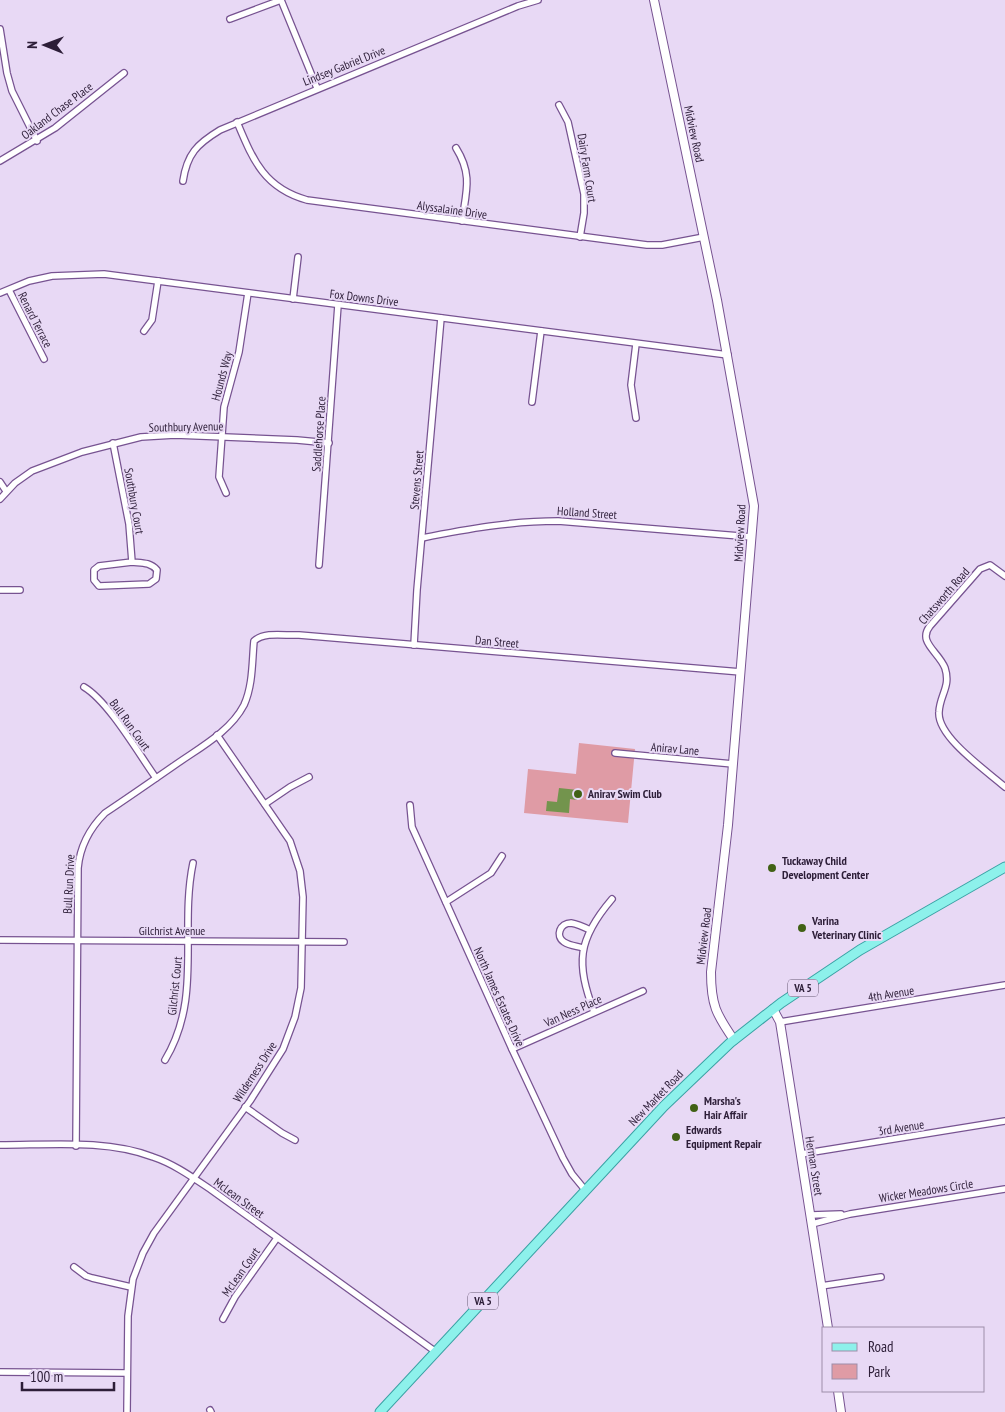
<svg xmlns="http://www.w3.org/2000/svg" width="1005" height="1412" font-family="'PT Sans Narrow',sans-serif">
<rect width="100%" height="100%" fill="#e8d9f5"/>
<path fill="#df9ba5" d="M 579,743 L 635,749 L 628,823 L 524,813 L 528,769 L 576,774 Z"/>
<path fill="#73944d" d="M 559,788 L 578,790 L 577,800 L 570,799 L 569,813 L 546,811 L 547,801 L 557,802 Z"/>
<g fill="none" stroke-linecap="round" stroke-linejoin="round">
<g stroke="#775391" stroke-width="8">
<g id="minor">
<path d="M 281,0 L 317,88"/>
<path d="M 230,19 L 281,0"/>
<path d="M 0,29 L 7,73 L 12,91 L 37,141"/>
<path d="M 559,105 L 568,122 L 584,194 L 584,213 L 580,237"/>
<path d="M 237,122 C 253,160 264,188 307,200 L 647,245 L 662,245 L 704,237"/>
<path d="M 456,148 C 473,175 466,192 462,221"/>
<path d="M 0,161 L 55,128 L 124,73"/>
<path d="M 183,181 C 187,154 197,144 220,130 L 518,6 L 538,0"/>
<path d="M 9,290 L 44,359"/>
<path d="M 0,293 L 29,281 L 52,276 L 104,274 L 728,355"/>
<path d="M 293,299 L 298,257"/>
<path d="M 144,331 L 152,320 L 158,281"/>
<path d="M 636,344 L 631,385 L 636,418"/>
<path d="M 532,402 L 541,331"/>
<path d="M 113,443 L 129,524 L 132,562 L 99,566 L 94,570 L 94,580 L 99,586 L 149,584 L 156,579 L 157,570 C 150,562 142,563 132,562"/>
<path d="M 0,482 L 6,491"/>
<path d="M 226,493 L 219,477 L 224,407 L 239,352 L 248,293"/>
<path d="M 0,499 L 15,483 L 32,471 L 82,452 L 141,437 L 175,435 L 297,440 L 329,443"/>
<path d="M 422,538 C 467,529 512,521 558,521 L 752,537"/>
<path d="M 319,565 L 338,305"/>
<path d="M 1005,576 L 990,565 L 980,569 L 930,626 C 917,642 939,652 945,668 C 951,687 940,694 939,712 C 937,737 987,771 1005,787"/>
<path d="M 0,590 L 20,590"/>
<path d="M 414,645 L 417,590 L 441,318"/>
<path d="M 84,687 C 109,702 138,753 156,778"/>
<path d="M 615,753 L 733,764"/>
<path d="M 265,804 L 290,787 L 309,777"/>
<path d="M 410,805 L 412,827 L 512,1049 L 563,1158 L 572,1174 L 586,1191"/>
<path d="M 446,902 L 491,873 L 502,856"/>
<path d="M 0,940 L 344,942"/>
<path d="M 583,948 C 577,946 570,946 564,942 C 555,936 560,923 571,923 C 577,924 584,927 590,930"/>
<path d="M 594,1012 C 576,963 577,940 612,899"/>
<path d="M 780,1022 L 1005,985"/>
<path d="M 512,1049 L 643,991"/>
<path d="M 165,1060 C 203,997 179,931 193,863"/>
<path d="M 245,1107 L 282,1133 L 295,1140"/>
<path d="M 0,1145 C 49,1145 107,1139 153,1157 C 174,1164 192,1177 210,1189 L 436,1352"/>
<path d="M 76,1146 L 78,868 C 80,846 89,829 105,813 C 129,797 152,781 175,765 C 199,748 230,732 244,705 C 253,685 252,662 254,641 C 265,631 286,636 299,635 L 741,672"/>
<path d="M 801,1154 L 1005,1121"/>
<path d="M 811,1215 L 841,1214"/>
<path d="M 812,1224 L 850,1214 L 1005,1189"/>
<path d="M 74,1267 L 86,1276 L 92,1278 L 131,1287"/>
<path d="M 821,1286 L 881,1277"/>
<path d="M 223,1319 L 235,1297 L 277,1238"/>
<path d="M 0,1372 L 127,1373"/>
<path d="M 210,1410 L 211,1412"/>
<path d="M 127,1412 L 128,1316 L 133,1279 L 143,1253 L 154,1233 L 250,1101 L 283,1049 L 295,1017 L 301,988 L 303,897 L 300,871 L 290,841 L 217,735"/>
</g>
</g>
<g stroke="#775391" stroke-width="10">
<g id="tertiary">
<path d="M 654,0 L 717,300 L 754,506 L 728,825 L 711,972 C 711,1005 716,1014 734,1040"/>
<path d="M 773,1009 L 780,1022 L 828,1328"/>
<path d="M 838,1391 L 841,1412"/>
</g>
</g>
<g stroke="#3aa1a4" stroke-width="11">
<path id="primary" d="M 380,1412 L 664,1106 L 730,1043 L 781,1003 L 860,950 L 1005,867"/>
</g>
<use href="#minor" stroke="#fff" stroke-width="5.5"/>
<use href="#tertiary" stroke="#fff" stroke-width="8"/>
<use href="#primary" stroke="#8df1eb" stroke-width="9"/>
</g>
<g fill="#416115" stroke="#e8d9f5" stroke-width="2">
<circle cx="578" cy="794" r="5"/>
<circle cx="772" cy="868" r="5"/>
<circle cx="802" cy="928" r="5"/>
<circle cx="694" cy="1108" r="5"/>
<circle cx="676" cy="1137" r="5"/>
</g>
<g text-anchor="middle" stroke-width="4" stroke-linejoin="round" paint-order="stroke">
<g fill="#e8d9f5" stroke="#655671" stroke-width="1">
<rect x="788" y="979.5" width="30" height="17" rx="4"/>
<rect x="468" y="1292.5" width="30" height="17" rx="4"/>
</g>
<g font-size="11" font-weight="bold" fill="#2d1e38">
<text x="803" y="992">VA 5</text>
<text x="483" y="1305">VA 5</text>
</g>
<g font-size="12" fill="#2d1e38" stroke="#e8d9f5">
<text transform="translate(344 66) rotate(-22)" y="4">Lindsey Gabriel Drive</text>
<text transform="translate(57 111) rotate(-37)" y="4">Oakland Chase Place</text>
<text transform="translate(694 134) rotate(78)" y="4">Midview Road</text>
<text transform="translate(587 168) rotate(81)" y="4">Dairy Farm Court</text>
<text transform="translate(452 210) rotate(8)" y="4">Alyssalaine Drive</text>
<text transform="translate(364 298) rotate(7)" y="4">Fox Downs Drive</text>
<text transform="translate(35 320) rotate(63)" y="4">Renard Terrace</text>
<text transform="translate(222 376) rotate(-75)" y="4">Hounds Way</text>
<text transform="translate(186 427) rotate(-1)" y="4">Southbury Avenue</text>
<text transform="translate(319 434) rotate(-86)" y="4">Saddlehorse Place</text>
<text transform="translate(417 480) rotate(-85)" y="4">Stevens Street</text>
<text transform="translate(134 501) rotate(80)" y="4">Southbury Court</text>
<text transform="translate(587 513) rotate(4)" y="4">Holland Street</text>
<text transform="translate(740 533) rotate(-87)" y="4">Midview Road</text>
<text transform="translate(944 596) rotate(-49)" y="4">Chatsworth Road</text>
<text transform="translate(497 642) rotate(5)" y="4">Dan Street</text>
<text transform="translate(130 725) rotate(54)" y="4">Bull Run Court</text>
<text transform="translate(675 749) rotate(5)" y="4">Anirav Lane</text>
<text transform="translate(69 884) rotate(-87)" y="4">Bull Run Drive</text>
<text x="172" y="935">Gilchrist Avenue</text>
<text transform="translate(704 936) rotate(-83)" y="4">Midview Road</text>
<text transform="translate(175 986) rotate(-84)" y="4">Gilchrist Court</text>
<text transform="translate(891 994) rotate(-9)" y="4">4th Avenue</text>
<text transform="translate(499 997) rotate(66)" y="4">North James Estates Drive</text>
<text transform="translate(573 1011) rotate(-24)" y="4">Van Ness Place</text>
<text transform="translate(255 1072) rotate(-57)" y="4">Wilderness Drive</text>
<text transform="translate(656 1098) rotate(-46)" y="4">New Market Road</text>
<text transform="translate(901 1128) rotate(-9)" y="4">3rd Avenue</text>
<text transform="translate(814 1166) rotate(81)" y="4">Herman Street</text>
<text transform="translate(926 1191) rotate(-9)" y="4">Wicker Meadows Circle</text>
<text transform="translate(239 1198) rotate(36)" y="4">McLean Street</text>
<text transform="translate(241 1272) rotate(-55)" y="4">McLean Court</text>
</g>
<g font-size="12" font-weight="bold" fill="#2d1e38" stroke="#e8d9f5" text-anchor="start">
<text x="588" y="798">Anirav Swim Club</text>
<text x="782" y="865">Tuckaway Child<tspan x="782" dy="14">Development Center</tspan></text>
<text x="812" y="925">Varina<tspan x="812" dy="14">Veterinary Clinic</tspan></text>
<text x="704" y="1105">Marsha's<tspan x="704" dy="14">Hair Affair</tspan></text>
<text x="686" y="1134">Edwards<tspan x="686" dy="14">Equipment Repair</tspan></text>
</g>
</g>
<rect x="822" y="1327" width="162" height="65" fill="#e8d9f5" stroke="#9d8ea9"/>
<rect x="832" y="1343" width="25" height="8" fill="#8df1eb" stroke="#9d8ea9"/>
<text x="868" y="1352" font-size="15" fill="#2d1e38">Road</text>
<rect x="832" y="1364" width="25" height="15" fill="#df9ba5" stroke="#9d8ea9"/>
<text x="868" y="1377" font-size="15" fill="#2d1e38">Park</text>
<g transform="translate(45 45) rotate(271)" stroke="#e8d9f5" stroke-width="4" paint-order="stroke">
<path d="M0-4L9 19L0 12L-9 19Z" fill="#2d1e38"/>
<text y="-8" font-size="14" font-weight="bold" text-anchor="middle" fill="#2d1e38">N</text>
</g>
<path d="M22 1382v8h92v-8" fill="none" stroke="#2d1e38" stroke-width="2.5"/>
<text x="30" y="1382" font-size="15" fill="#2d1e38" stroke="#e8d9f5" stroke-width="4" paint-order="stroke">100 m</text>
</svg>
